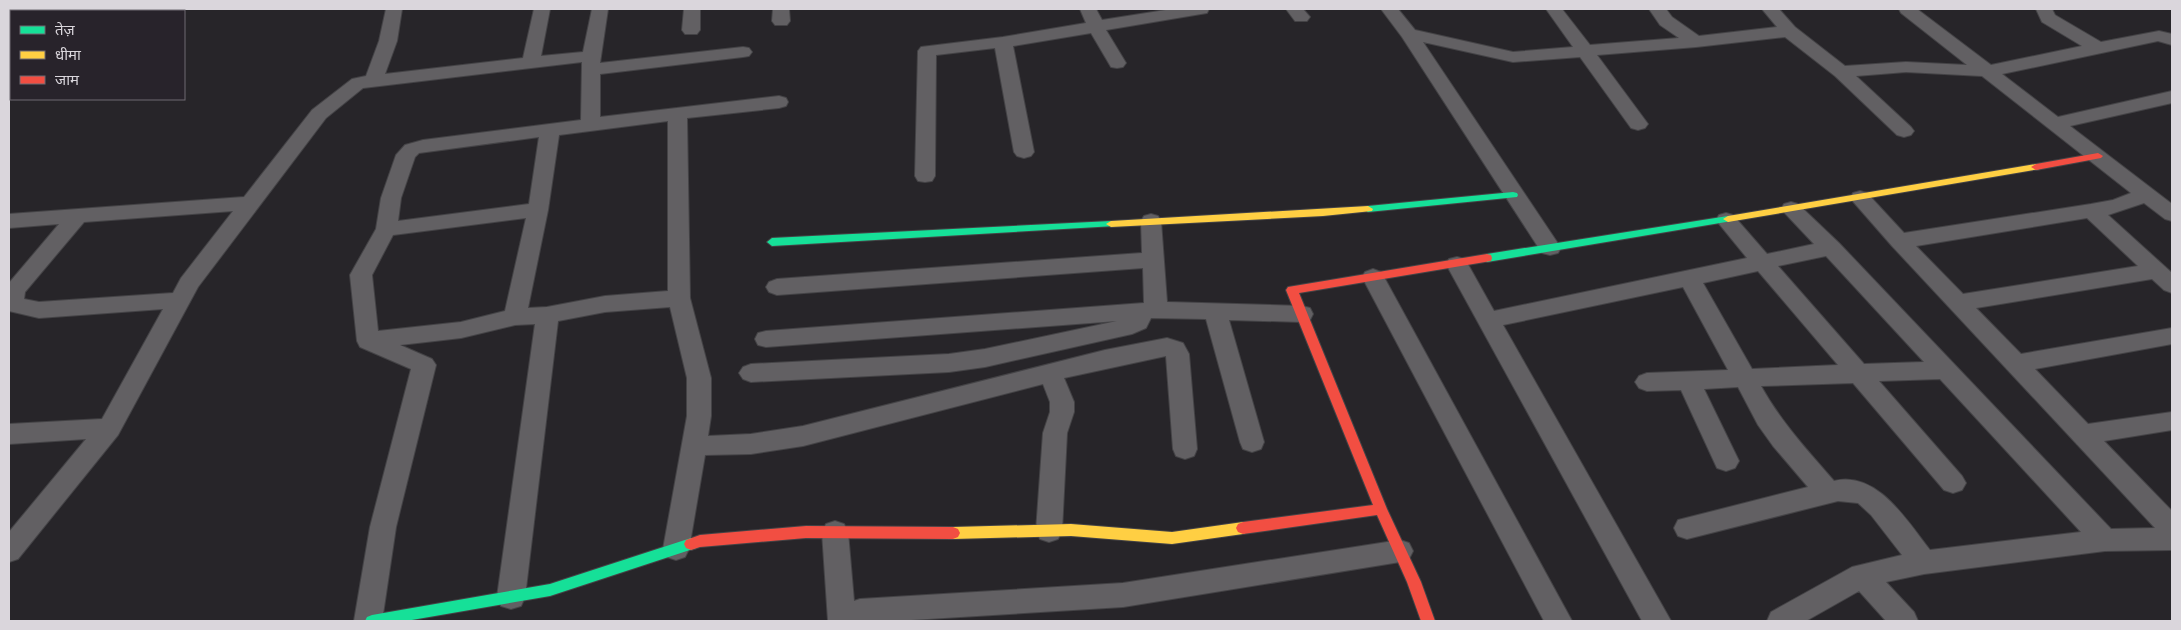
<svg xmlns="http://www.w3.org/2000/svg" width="2181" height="630" font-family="Raleway,'Noto Sans Devanagari',sans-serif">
<rect width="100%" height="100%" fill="#272529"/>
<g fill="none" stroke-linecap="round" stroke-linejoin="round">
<g stroke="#444346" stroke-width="2">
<g id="street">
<path d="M 386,9 L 402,9 L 397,41 L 385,74 L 523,58 L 534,9 L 550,9 L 541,56 L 583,52 L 592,9 L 608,9 L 600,63 L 743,47 L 749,48 L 752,52 L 749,56 L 743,57 L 600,74 L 600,117 L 779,96 L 786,98 L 788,102 L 786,106 L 779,108 L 687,118 L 690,298 L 711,378 L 711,416 L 708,436 L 751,434 L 803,426 L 1105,350 L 1167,338 L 1183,343 L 1189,354 L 1197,449 L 1194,456 L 1185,459 L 1176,456 L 1173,449 L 1166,356 L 1064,378 L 1074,402 L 1074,412 L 1067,433 L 1062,531 L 1058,539 L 1049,542 L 1040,539 L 1036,531 L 1043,433 L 1050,412 L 1050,402 L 1043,384 L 803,446 L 751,454 L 705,455 L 689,549 L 685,557 L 676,560 L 667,557 L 663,549 L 687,416 L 687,378 L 670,307 L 605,312 L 558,321 L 525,597 L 521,606 L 511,609 L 501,606 L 497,597 L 535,324 L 515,325 L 461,338 L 400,345 L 432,359 L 436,365 L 396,527 L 382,621 L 354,621 L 370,527 L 411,369 L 360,347 L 357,341 L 350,275 L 376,229 L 381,198 L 396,155 L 405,145 L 423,140 L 581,120 L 582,62 L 363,88 L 326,118 L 198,287 L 118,435 L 18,559 L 9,562 L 9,532 L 86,439 L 9,444 L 9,424 L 102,419 L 163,309 L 39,318 L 9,311 L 9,283 L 59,224 L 9,228 L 9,214 L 244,197 L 312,110 L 352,79 L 366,76 L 379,41 ZM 668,121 L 668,291 L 605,296 L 547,307 L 528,308 L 548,210 L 559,135 ZM 539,137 L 529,204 L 398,221 L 401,198 L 415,157 L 419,153 ZM 233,211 L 181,278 L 173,293 L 39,302 L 24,299 L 25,292 L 84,222 ZM 526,218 L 505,311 L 461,322 L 378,331 L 372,275 L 393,235 Z"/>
<path d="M 684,9 L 700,9 L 700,30 L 697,34 L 685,34 L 682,30 Z"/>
<path d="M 773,9 L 789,9 L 790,21 L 787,25 L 775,25 L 772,21 Z"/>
<path d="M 1080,9 L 1096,9 L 1102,20 L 1172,9 L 1209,9 L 1207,13 L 1201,14 L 1106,30 L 1126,63 L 1123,67 L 1117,68 L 1111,67 L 1091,33 L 1013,46 L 1034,152 L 1031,156 L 1024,158 L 1017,156 L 1014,152 L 995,48 L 936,55 L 935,176 L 932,181 L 925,182 L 918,181 L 915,176 L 918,51 L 921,47 L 1003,37 L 1086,23 Z"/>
<path d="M 1286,9 L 1303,9 L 1310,17 L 1307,21 L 1295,21 Z"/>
<path d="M 1381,9 L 1398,9 L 1415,30 L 1513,52 L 1573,47 L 1546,9 L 1562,9 L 1590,45 L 1679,38 L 1660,25 L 1649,9 L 1666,9 L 1672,17 L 1699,36 L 1777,27 L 1762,9 L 1779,9 L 1795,27 L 1845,66 L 1906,62 L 1967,65 L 1901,13 L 1899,9 L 1917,9 L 1991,65 L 2082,46 L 2042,22 L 2036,9 L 2052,9 L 2055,15 L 2101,42 L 2159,31 L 2172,34 L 2172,45 L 2158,41 L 2002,74 L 2058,117 L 2172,91 L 2172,103 L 2070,126 L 2172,204 L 2172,221 L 2165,219 L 2144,203 L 2108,215 L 2172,273 L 2172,293 L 2164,290 L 2152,279 L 1976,308 L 2021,354 L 2172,328 L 2172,344 L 2035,369 L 2088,424 L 2172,412 L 2172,430 L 2104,441 L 2172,511 L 2172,550 L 2105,551 L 1924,574 L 1886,582 L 1914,612 L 1918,621 L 1886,621 L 1859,591 L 1806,621 L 1767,621 L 1771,612 L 1852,567 L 1902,555 L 1871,515 L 1858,503 L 1838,501 L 1687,539 L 1678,536 L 1674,528 L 1678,520 L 1808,487 L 1773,446 L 1758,425 L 1738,387 L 1704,389 L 1739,461 L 1735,468 L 1726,471 L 1717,468 L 1681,390 L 1647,391 L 1639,388 L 1635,382 L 1639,376 L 1647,373 L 1728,370 L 1683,287 L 1503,325 L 1671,621 L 1642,621 L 1446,264 L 1449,259 L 1457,257 L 1465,259 L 1494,311 L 1747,258 L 1716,220 L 1719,215 L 1726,213 L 1733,215 L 1767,254 L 1814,244 L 1781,209 L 1784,204 L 1791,202 L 1798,204 L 1839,243 L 2111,529 L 2155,528 L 1892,246 L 1850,198 L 1853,193 L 1860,191 L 1867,193 L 1904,233 L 2091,204 L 2113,200 L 2131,193 L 1982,76 L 1906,72 L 1856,76 L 1911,127 L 1914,131 L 1911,135 L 1904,137 L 1897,135 L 1835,76 L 1785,37 L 1696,47 L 1597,55 L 1648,124 L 1645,128 L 1638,130 L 1631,128 L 1580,57 L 1513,62 L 1423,42 L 1561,248 L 1558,253 L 1550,255 L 1542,253 L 1402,37 ZM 2087,218 L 2138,266 L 1963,294 L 1916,246 ZM 1826,256 L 1924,362 L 1864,364 L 1778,266 ZM 1758,271 L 1838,365 L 1752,369 L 1703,283 ZM 1940,379 L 2081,532 L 1930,550 C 1907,521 1877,470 1834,481 C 1807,450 1781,422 1761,386 L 1853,383 L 1944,490 L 1953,493 L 1962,490 L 1966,483 L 1962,476 L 1879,381 Z"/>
<path d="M 1151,214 L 1158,216 L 1161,221 L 1167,302 L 1302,306 L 1310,308 L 1313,314 L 1310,320 L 1302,322 L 1229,320 L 1264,442 L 1261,449 L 1252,452 L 1243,449 L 1240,442 L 1206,319 L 1151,318 L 1146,328 L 1132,334 L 985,367 L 949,372 L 751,382 L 743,379 L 739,373 L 743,367 L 751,364 L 949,354 L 985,349 L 1117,321 L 766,347 L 758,345 L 755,339 L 758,333 L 766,331 L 1144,303 L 1143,268 L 777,295 L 769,292 L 766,287 L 769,282 L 777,279 L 1142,253 L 1141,221 L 1144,216 Z"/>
<path d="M 1373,269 L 1381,272 L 1384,277 L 1572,621 L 1544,621 L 1362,277 L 1365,272 Z"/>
<path d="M 835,521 L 844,524 L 848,532 L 854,601 L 860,599 L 1123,583 L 1400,540 L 1409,543 L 1413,551 L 1409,559 L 1400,562 L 1123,607 L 895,621 L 828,621 L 822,532 L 826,524 Z"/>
</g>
</g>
<g stroke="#444346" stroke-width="2">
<g id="fast">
<path d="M 1513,192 L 1517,193 L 1518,195 L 1517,197 L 1368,212 L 1363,209 L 1368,206 Z"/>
<path d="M 1728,216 L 1732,217 L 1733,219 L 1732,221 L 1487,262 L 1482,258 L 1487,254 Z"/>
<path d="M 1111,221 L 1116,224 L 1115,226 L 772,246 L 767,242 L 772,238 Z"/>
<path d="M 691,538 L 696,540 L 698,544 L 696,548 L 550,596 L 406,621 L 365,621 L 367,617 L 372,615 L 550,584 Z"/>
</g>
</g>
<g stroke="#444346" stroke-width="2">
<g id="slow">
<path d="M 2036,164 L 2040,165 L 2041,167 L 2040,169 L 1728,222 L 1723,219 L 1728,216 Z"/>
<path d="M 1368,206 L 1373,209 L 1372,211 L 1323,216 L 1111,227 L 1106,224 L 1111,221 Z"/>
<path d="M 1243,522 L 1248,524 L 1250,528 L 1248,532 L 1243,534 L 1172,544 L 1071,536 L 953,539 L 948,537 L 946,533 L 948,529 L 953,527 L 1071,524 L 1172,532 Z"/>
</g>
</g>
<g stroke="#444346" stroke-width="2">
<g id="jam">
<path d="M 2098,153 L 2103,156 L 2101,158 L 2036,170 L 2031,167 L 2036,164 Z"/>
<path d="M 1487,254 L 1491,255 L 1492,258 L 1491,261 L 1299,293 L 1387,509 L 1421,582 L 1435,621 L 1421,621 L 1407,582 L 1377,515 L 1243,534 L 1238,532 L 1236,528 L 1238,524 L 1243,522 L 1373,505 L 1286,290 L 1288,287 Z"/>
<path d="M 806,526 L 953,527 L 958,529 L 960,533 L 958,537 L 953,539 L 806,538 L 700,547 L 691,550 L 686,548 L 684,544 L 686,540 L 700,535 Z"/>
</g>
</g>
<use href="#street" fill="#626063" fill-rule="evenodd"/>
<use href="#fast" fill="#16e098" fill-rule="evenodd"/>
<use href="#slow" fill="#ffcf43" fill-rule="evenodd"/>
<use href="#jam" fill="#f24e42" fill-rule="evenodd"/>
</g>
<rect width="2181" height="630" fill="none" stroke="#dad6dc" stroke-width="20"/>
<rect x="10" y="10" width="175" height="90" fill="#28232b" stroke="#6f6b72"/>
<rect x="20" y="26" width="25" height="8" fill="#16e098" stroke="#6f6b72"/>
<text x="55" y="35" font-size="15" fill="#dad6dc">तेज़</text>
<rect x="20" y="51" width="25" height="8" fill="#ffcf43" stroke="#6f6b72"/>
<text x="55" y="60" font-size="15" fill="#dad6dc">धीमा</text>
<rect x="20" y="76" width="25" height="8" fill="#f24e42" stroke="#6f6b72"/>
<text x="55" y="85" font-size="15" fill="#dad6dc">जाम</text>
</svg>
